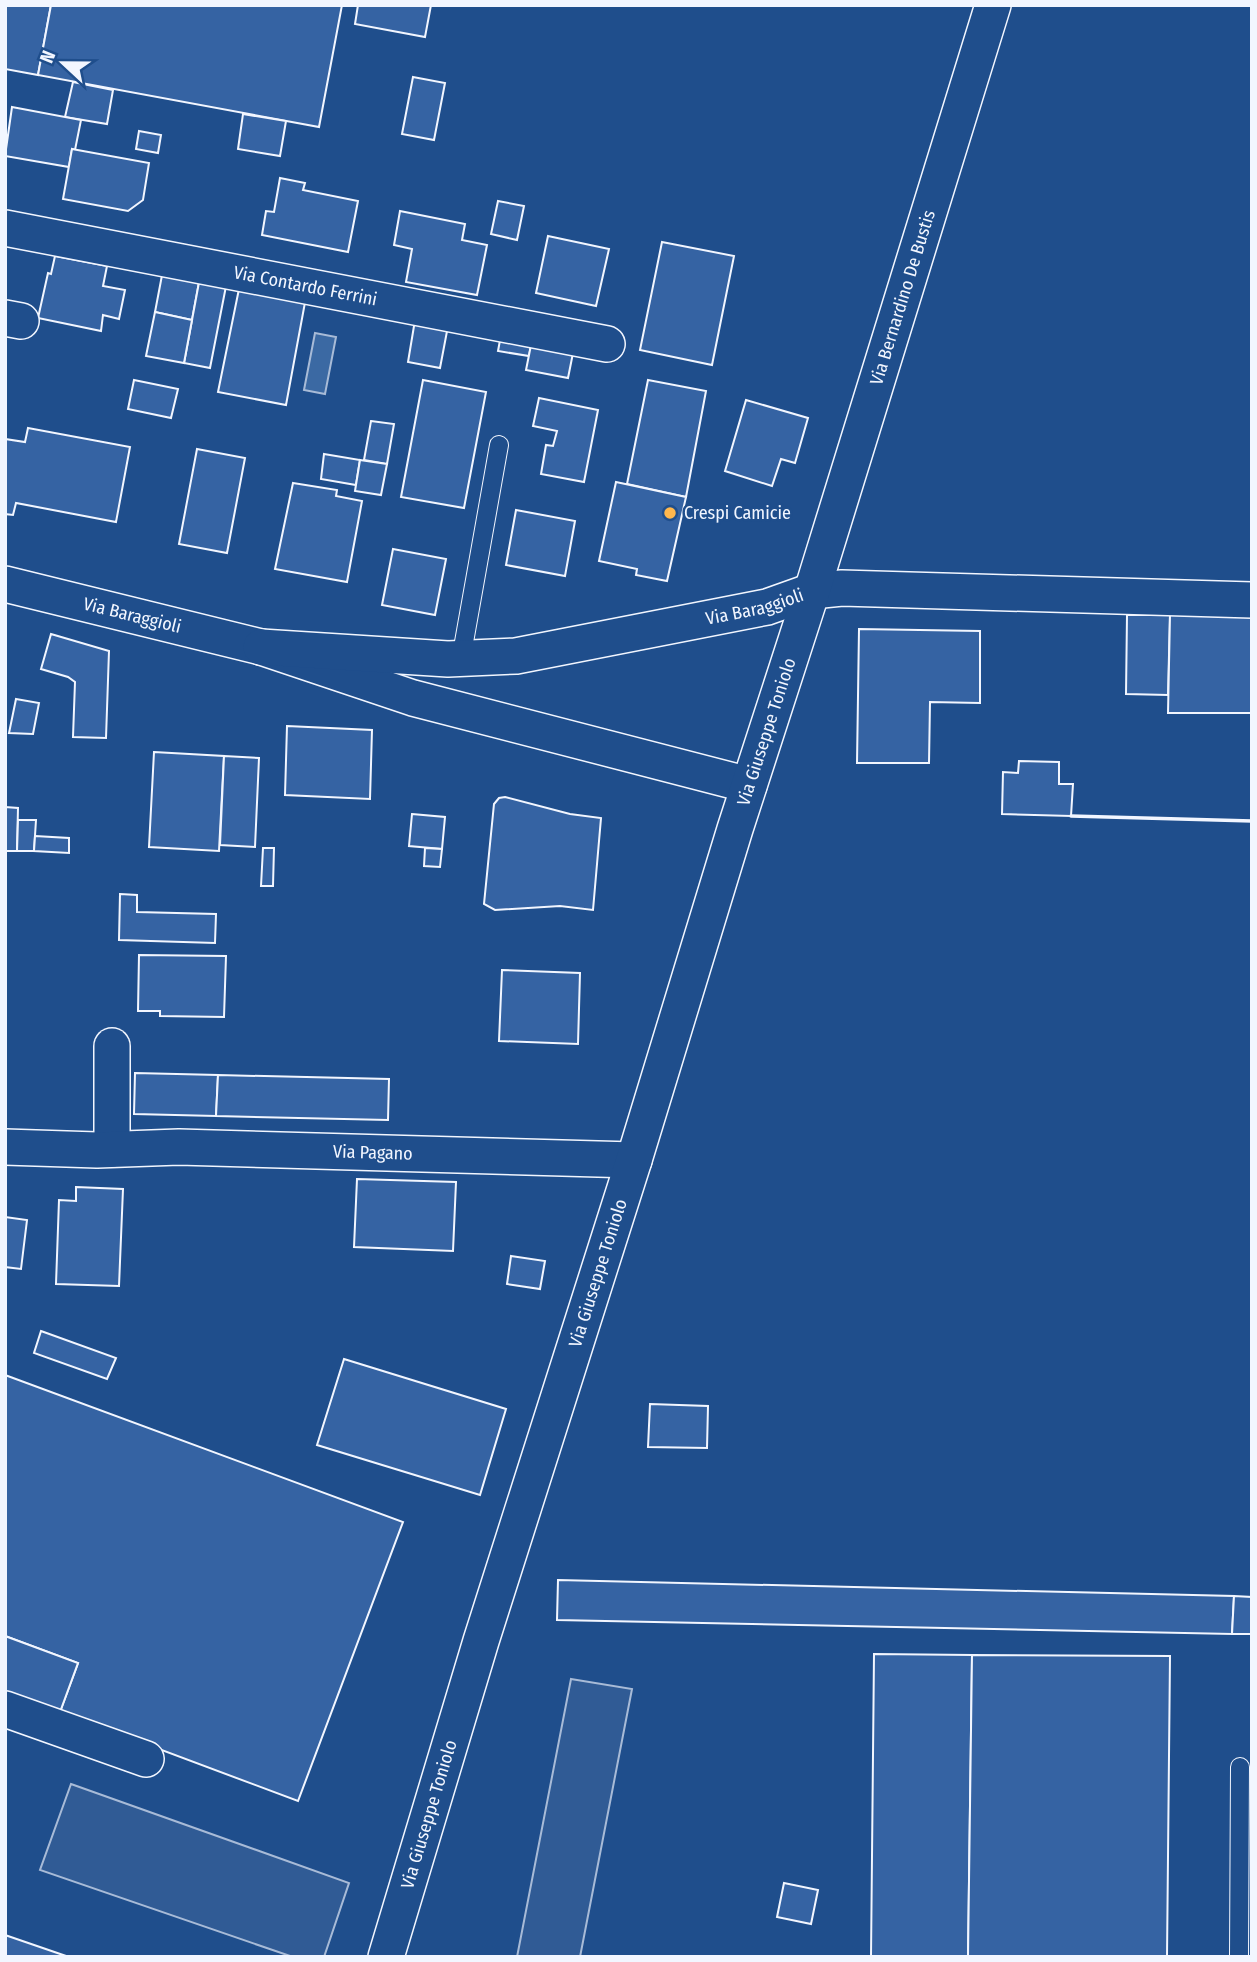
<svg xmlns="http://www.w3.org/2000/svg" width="1257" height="1962" font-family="'Fira Sans Condensed',sans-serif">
<rect width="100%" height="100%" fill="#1f4e8c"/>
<g fill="#305b95" stroke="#a8bbd7" stroke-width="2">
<path d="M 571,1679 L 632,1689 L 580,1957 L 517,1957 Z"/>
<path d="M 71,1784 L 349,1883 L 324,1957 L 293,1957 L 40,1870 Z"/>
</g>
<path fill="#3b69a3" stroke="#a8bbd7" stroke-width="2" d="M 315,333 L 336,337 L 325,394 L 304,390 Z"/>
<g fill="#3563a3" stroke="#f2f6ff" stroke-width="2">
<path d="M 5,5 L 51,5 L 38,75 L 5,69 Z"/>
<path d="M 51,5 L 342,5 L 319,127 L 38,75 Z"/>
<path d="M 358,5 L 431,5 L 425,37 L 355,24 Z"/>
<path d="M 413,77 L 445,83 L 434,140 L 402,134 Z"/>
<path d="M 73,82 L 113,90 L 107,124 L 65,117 Z"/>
<path d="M 12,107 L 81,120 L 75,150 L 72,149 L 69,167 L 5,156 Z"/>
<path d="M 243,114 L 286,121 L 280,156 L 238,149 Z"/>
<path d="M 139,131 L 161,135 L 158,153 L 136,149 Z"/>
<path d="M 72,149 L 149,163 L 143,200 L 128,211 L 63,199 Z"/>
<path d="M 280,178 L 305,183 L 303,190 L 358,201 L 348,252 L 262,235 L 266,211 L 274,212 Z"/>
<path d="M 498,201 L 524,206 L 517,240 L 491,234 Z"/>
<path d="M 400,211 L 465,224 L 462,240 L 487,245 L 477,295 L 406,282 L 412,249 L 394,245 Z"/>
<path d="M 548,236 L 609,249 L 596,306 L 536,293 Z"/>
<path d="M 662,242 L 734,256 L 712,365 L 640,350 Z"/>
<path d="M 55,256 L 107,266 L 103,286 L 125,290 L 119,319 L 103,315 L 101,331 L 38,318 L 48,273 L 51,274 Z"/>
<path d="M 163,270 L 200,277 L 192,320 L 155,312 Z"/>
<path d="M 200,277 L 227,281 L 210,368 L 184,363 Z"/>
<path d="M 240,284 L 306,297 L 286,405 L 218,392 Z"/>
<path d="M 155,312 L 192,320 L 184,363 L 146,356 Z"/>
<path d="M 415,320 L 448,326 L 440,368 L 408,362 Z"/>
<path d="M 501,335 L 532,340 L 529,356 L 498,351 Z"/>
<path d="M 532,340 L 574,348 L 568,378 L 526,370 Z"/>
<path d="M 134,380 L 178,389 L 171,418 L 128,409 Z"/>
<path d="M 423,380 L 486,392 L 464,508 L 401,497 Z"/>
<path d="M 648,380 L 706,391 L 686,497 L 627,484 Z"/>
<path d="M 539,398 L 598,410 L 584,482 L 541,474 L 546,445 L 553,446 L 557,431 L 533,426 Z"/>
<path d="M 746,400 L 808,418 L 795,463 L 781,459 L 772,486 L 725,471 Z"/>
<path d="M 371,421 L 394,424 L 387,464 L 364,460 Z"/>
<path d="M 28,428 L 130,447 L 116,522 L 16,503 L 13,515 L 5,514 L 5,439 L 25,442 Z"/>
<path d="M 197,449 L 245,458 L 227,553 L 179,544 Z"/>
<path d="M 324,454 L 360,460 L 356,485 L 321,479 Z"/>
<path d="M 360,460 L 387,464 L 381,495 L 355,491 Z"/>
<path d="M 616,482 L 686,497 L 667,581 L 636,575 L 637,569 L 599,561 Z"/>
<path d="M 293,483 L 337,490 L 336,496 L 362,501 L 347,582 L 275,569 Z"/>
<path d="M 516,510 L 575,521 L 565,576 L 506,565 Z"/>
<path d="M 393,549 L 446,559 L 435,615 L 382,605 Z"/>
<path d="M 1127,615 L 1170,615 L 1168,695 L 1126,694 Z"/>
<path d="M 1170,615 L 1252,615 L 1252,713 L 1168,713 Z"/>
<path d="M 859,629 L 980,631 L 980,703 L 930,702 L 929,763 L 857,763 Z"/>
<path d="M 51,634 L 109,651 L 106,738 L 73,737 L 75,682 L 68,677 L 41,669 Z"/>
<path d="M 16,699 L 39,703 L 33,734 L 9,733 Z"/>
<path d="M 287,726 L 372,730 L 370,799 L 285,795 Z"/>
<path d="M 154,752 L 224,756 L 219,851 L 149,847 Z"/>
<path d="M 224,756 L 259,758 L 255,847 L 220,845 Z"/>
<path d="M 1019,761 L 1059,762 L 1059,784 L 1073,784 L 1071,816 L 1002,814 L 1003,772 L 1018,773 Z"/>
<path d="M 505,797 L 570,814 L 601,818 L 593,910 L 560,906 L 495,910 L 484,904 L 494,804 L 499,798 Z"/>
<path d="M 5,807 L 18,808 L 17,851 L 5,851 Z"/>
<path d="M 412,814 L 445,817 L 442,849 L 409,846 Z"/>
<path d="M 18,820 L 36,820 L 34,851 L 17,851 Z"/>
<path d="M 35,836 L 69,838 L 69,853 L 34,851 Z"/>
<path d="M 263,848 L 274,848 L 273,886 L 261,886 Z"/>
<path d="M 425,848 L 442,849 L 440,867 L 424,866 Z"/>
<path d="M 120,894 L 137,895 L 137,912 L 216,914 L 215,943 L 119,940 Z"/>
<path d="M 139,955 L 226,956 L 224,1017 L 160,1016 L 160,1011 L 138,1011 Z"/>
<path d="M 502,970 L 580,973 L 578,1044 L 499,1041 Z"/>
<path d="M 135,1073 L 218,1075 L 216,1116 L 134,1114 Z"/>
<path d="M 218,1075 L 389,1079 L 388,1120 L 216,1116 Z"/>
<path d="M 357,1179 L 456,1182 L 453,1251 L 354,1247 Z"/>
<path d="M 76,1187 L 123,1189 L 119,1286 L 56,1284 L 59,1200 L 76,1201 Z"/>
<path d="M 5,1217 L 27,1220 L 21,1269 L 5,1267 Z"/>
<path d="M 511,1256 L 545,1261 L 540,1289 L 507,1284 Z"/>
<path d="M 41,1331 L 116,1358 L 107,1379 L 34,1353 Z"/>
<path d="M 344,1359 L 506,1409 L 480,1495 L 317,1445 Z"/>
<path d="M 5,1375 L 403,1522 L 298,1801 L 60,1712 L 78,1663 L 5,1636 Z"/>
<path d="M 650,1404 L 708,1406 L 707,1448 L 648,1447 Z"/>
<path d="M 558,1580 L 1234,1596 L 1232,1634 L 557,1620 Z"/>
<path d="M 1234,1596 L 1252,1597 L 1252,1634 L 1232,1634 Z"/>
<path d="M 5,1636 L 78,1663 L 60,1712 L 5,1691 Z"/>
<path d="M 874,1654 L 972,1655 L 968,1957 L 871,1957 Z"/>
<path d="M 972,1655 L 1170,1656 L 1167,1957 L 968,1957 Z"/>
<path d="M 784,1883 L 818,1890 L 811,1924 L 777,1917 Z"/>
<path d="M 5,1935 L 69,1957 L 5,1957 Z"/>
</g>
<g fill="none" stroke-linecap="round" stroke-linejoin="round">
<g stroke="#f2f6ff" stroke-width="20">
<g id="lane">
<path d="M 461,659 L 499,445"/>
<path d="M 1239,1957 L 1240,1767"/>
</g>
</g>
<g stroke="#f2f6ff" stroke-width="38">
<g id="street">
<path id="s1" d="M 5,228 L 607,344"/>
<path d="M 5,318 L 21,321"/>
<path id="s2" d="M 5,584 L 261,647 L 413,698 L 749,785"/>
<path id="s3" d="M 261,647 L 448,659 L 516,656 L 767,607 L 812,591 L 842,588 L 1252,600"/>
<path d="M 112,1046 L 112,1149"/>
<path id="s4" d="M 5,1147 L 97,1150 L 179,1147 L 634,1160"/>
<path d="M 5,1709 L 146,1759"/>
<path id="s5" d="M 386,1957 L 481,1641 L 634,1160 L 735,829 L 812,591 L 993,5"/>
</g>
</g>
<use href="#lane" stroke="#1f4e8c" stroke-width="18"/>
<use href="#street" stroke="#1f4e8c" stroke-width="35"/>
<path stroke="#f2f6ff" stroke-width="3.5" d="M 1071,816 L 1252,821"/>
</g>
<circle fill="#ffb74d" stroke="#1f4e8c" stroke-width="2.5" cx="670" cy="513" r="7"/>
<g text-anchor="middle" stroke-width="5" stroke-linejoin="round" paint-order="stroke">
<g font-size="18" fill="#f2f6ff" stroke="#1f4e8c">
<text dy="6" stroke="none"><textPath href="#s1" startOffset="306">Via Contardo Ferrini</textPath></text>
<text dy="6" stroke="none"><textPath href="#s5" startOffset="1738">Via Bernardino De Bustis</textPath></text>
<text dy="6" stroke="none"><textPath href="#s3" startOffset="499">Via Baraggioli</textPath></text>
<text dy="6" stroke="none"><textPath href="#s2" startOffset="131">Via Baraggioli</textPath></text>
<text dy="6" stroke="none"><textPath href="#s5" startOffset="1283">Via Giuseppe Toniolo</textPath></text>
<text dy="6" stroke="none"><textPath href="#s4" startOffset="368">Via Pagano</textPath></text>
<text dy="6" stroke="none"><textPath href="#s5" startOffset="716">Via Giuseppe Toniolo</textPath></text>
<text dy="6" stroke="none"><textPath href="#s5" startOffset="149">Via Giuseppe Toniolo</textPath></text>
</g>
<g font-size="18" fill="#f2f6ff" stroke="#1f4e8c" text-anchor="start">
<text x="684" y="519">Crespi Camicie</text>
</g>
</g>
<rect width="1257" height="1962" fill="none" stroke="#f2f6ff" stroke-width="14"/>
<g transform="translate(63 63) rotate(292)" stroke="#1f4e8c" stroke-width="5" paint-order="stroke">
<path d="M0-5L12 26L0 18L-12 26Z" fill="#f2f6ff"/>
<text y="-10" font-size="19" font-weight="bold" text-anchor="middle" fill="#f2f6ff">N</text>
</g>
</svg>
